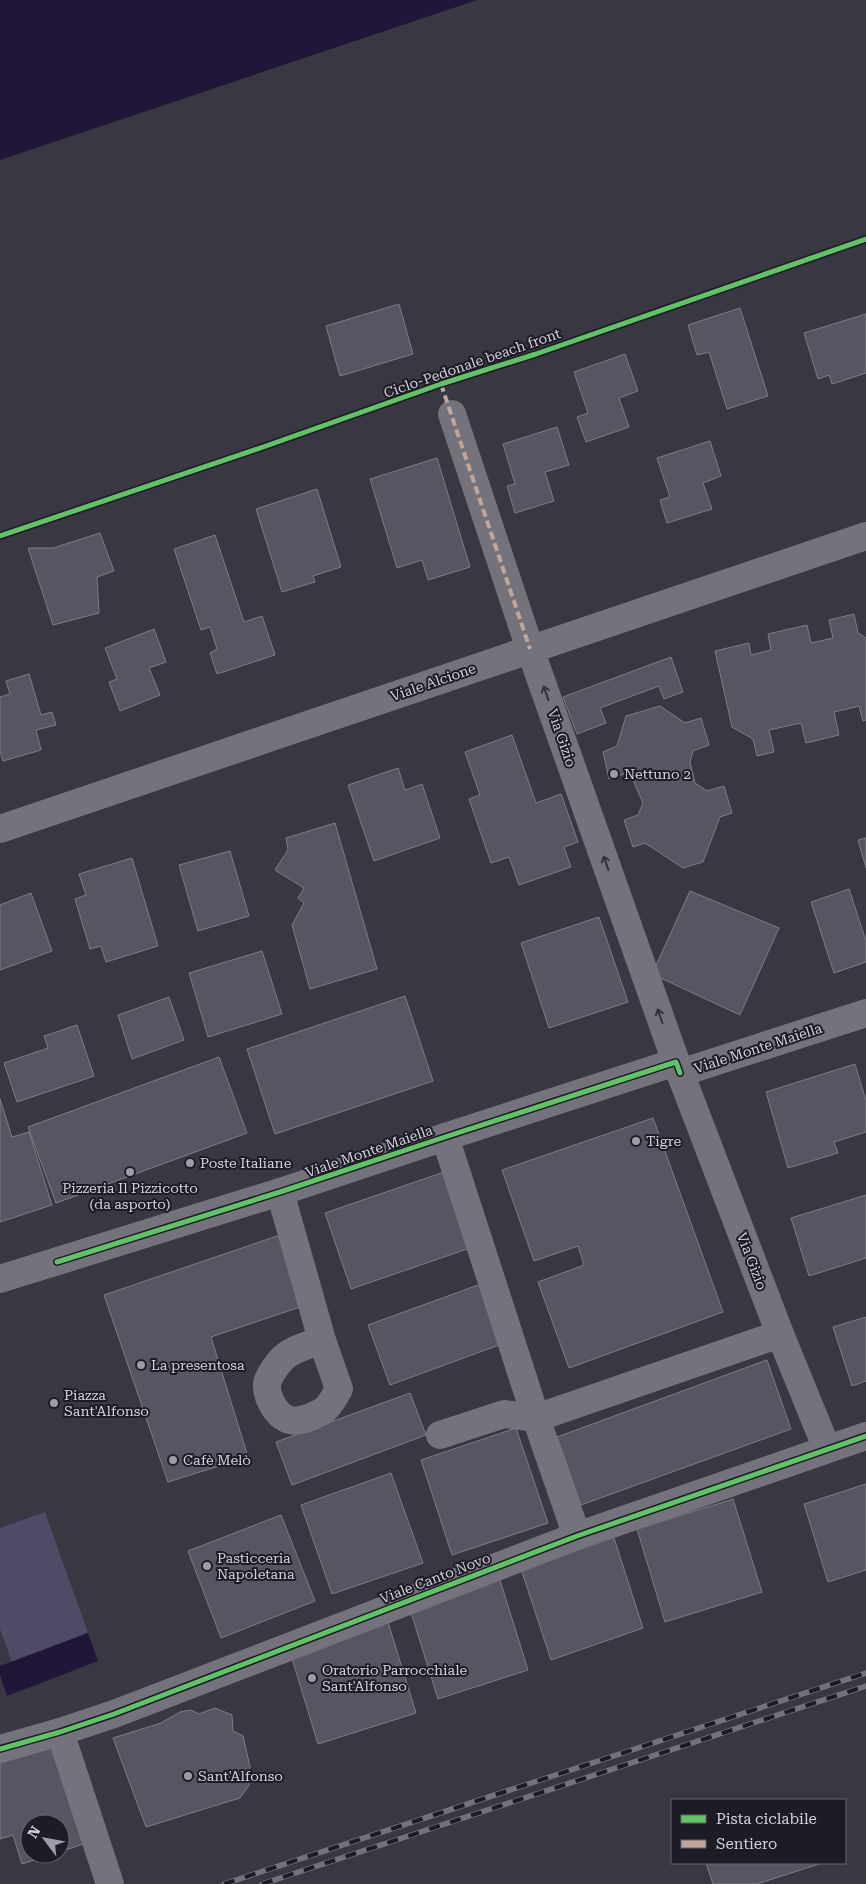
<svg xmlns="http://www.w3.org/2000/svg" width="866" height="1884" font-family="'Roboto Serif',serif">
<rect width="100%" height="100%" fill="#393742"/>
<path fill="#4f4a65" d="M 45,1512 L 88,1633 L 12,1662 L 0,1629 L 0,1528 Z"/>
<g fill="#1f1638">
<path d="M 0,0 L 477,0 L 0,160 Z"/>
<path d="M 88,1633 L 98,1661 L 7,1696 L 0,1675 L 0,1666 Z"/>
</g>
<g fill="#575561" stroke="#7e7c86">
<path d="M 399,304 L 413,354 L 340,376 L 326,326 Z"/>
<path d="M 740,308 L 768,396 L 727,409 L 709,352 L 697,355 L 688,325 Z"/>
<path d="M 866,314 L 866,373 L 832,384 L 829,375 L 818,379 L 804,333 Z"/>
<path d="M 625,354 L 638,391 L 619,398 L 629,427 L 586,442 L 577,417 L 588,413 L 574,372 Z"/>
<path d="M 557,427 L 569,465 L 545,472 L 554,501 L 515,513 L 507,486 L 515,484 L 503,444 Z"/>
<path d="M 710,441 L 721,476 L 703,483 L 712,509 L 667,523 L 660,500 L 670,497 L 657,458 Z"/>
<path d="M 437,458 L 470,567 L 428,580 L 422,560 L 397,568 L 370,479 Z"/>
<path d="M 317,489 L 341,567 L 313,576 L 315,582 L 282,592 L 256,509 Z"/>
<path d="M 100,533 L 114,571 L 97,577 L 99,613 L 53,625 L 28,548 L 53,548 Z"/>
<path d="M 215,535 L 244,622 L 262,616 L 275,655 L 217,674 L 210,653 L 217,649 L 210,627 L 201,630 L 174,549 Z"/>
<path d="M 854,614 L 858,633 L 866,638 L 866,720 L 863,721 L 859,706 L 834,712 L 839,735 L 806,743 L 801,723 L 769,730 L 774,752 L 757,756 L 753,739 L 732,727 L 715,651 L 749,643 L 751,655 L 771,650 L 768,634 L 807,625 L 811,643 L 833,638 L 829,620 Z"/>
<path d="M 154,629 L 166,662 L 149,668 L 160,695 L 120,711 L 109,682 L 117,679 L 105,648 Z"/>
<path d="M 671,657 L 683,692 L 664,699 L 659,686 L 600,708 L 606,723 L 577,734 L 563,697 Z"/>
<path d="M 29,674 L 41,715 L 52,712 L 56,725 L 36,730 L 41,750 L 3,761 L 0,751 L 0,697 L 10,694 L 6,681 Z"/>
<path d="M 660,706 L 685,723 L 701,718 L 709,745 L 693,751 L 690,762 L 695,783 L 707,791 L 724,786 L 732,813 L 720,817 L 703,862 L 683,868 L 645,843 L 633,847 L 624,820 L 638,815 L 643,803 L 633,780 L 624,774 L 609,779 L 603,752 L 617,746 L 626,716 Z"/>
<path d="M 512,735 L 536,803 L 561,794 L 578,842 L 564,847 L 571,867 L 519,885 L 509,857 L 491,863 L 469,799 L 480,795 L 465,752 Z"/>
<path d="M 398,768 L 405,790 L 422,784 L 440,838 L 374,861 L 348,785 Z"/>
<path d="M 335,823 L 377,969 L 310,989 L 292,925 L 304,903 L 298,898 L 304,888 L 275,870 L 288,850 L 286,838 Z"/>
<path d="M 866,838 L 866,868 L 858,840 Z"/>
<path d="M 230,851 L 249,916 L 198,931 L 179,865 Z"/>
<path d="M 132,858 L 158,946 L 106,962 L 101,946 L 90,949 L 75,899 L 86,895 L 79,874 Z"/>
<path d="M 849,889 L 866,941 L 866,962 L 834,973 L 811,902 Z"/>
<path d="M 690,891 L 779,928 L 740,1015 L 652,974 Z"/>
<path d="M 31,893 L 52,951 L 0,970 L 0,905 Z"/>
<path d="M 599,917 L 628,1002 L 549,1028 L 521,943 Z"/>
<path d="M 262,951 L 282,1014 L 208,1037 L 189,973 Z"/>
<path d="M 405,996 L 433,1081 L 275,1134 L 247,1049 Z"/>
<path d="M 169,997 L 184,1040 L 132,1059 L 118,1015 Z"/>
<path d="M 77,1025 L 94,1076 L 17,1102 L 4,1063 L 48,1048 L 44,1036 Z"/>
<path d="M 219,1057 L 247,1133 L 56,1203 L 28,1127 Z"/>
<path d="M 855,1064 L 866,1101 L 866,1132 L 834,1142 L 838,1153 L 788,1168 L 766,1092 Z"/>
<path d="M 0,1099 L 12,1137 L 29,1132 L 52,1205 L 0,1222 Z"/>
<path d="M 653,1118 L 723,1312 L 569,1368 L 538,1282 L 584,1265 L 578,1246 L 534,1261 L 502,1170 Z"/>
<path d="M 444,1172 L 470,1248 L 351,1289 L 325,1213 Z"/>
<path d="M 866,1195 L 866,1258 L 809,1276 L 791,1218 Z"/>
<path d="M 280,1235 L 303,1306 L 211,1337 L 248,1457 L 168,1482 L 104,1295 Z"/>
<path d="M 489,1281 L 510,1341 L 390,1385 L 368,1325 Z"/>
<path d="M 866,1317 L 866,1381 L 852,1386 L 833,1327 Z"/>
<path d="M 767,1360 L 791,1429 L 581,1505 L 557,1437 Z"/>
<path d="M 410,1393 L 426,1435 L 292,1485 L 276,1442 Z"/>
<path d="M 516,1428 L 548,1523 L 452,1555 L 421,1460 Z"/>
<path d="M 391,1473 L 423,1563 L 332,1594 L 301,1505 Z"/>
<path d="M 866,1484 L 866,1570 L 828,1582 L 804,1504 Z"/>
<path d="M 733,1499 L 762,1592 L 665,1622 L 637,1529 Z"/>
<path d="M 281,1515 L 315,1601 L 221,1638 L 188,1551 Z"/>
<path d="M 613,1535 L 643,1628 L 551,1660 L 520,1566 Z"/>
<path d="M 499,1577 L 528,1670 L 438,1699 L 409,1606 Z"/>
<path d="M 388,1622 L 416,1713 L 318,1744 L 290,1652 Z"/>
<path d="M 215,1708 L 232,1715 L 233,1731 L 243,1736 L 250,1767 L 249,1785 L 240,1798 L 146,1827 L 113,1738 L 161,1723 L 180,1712 L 191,1710 L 199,1714 Z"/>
<path d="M 59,1738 L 92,1841 L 60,1852 L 60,1824 L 30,1824 L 30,1854 L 52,1854 L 22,1864 L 13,1835 L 0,1839 L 0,1757 Z"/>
<path d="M 706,1863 L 822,1863 L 757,1884 L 713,1884 Z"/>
</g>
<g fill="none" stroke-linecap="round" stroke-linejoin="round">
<g stroke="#74727a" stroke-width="28">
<path d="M 452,414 L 530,649 L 676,1062"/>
<path d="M 0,829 L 866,536"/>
<path d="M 680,1073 L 866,1013"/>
<path d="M 445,1137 L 536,1418 L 577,1536"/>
<path d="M 280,1192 L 322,1340 L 339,1389 C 335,1396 330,1406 323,1411 C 320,1413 316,1414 313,1416 C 305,1419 295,1423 287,1419 C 275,1414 266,1396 267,1384 C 269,1375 277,1364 283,1358 C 294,1348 309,1345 322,1340"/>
<path d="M 0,1279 L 280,1192 L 445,1137 L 676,1062 L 780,1334 L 827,1449"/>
<path d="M 440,1435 L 504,1414 L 536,1418 L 780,1334"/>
<path d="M 60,1732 L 110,1884"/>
<path d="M 0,1749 L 60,1732 L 114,1714 L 577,1536 L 866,1436"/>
</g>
<g stroke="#747279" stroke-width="5.5">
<g id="rail">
<path d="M 224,1884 L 866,1673"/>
<path d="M 262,1884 L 866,1686"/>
</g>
</g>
<use href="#rail" stroke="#1d1c25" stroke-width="4" stroke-dasharray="11" stroke-linecap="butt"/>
<path stroke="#c0a59a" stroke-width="4" stroke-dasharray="8 4" stroke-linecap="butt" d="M 441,384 L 530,649"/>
<g stroke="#1d1c25" stroke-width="8">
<g id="cycleway">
<path d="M 0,536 L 266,446 L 441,384 L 536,354 L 866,239"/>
<path d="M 57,1262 L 280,1192 L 445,1137 L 676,1062 L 680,1073"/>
<path d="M 0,1749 L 60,1732 L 114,1714 L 577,1536 L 866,1436"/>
</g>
</g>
<use href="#cycleway" stroke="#61c268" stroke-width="5"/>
</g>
<defs><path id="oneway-shaft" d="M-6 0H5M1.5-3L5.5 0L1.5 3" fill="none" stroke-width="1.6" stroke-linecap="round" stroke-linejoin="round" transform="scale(1.25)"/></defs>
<g stroke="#33323a">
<use href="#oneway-shaft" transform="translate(546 693) rotate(-109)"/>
<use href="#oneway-shaft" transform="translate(606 863) rotate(-109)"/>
<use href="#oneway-shaft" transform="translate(660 1016) rotate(-109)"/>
</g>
<g fill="#9c9ba7" stroke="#1d1c25" stroke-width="2">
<circle cx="614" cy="774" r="5"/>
<circle cx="636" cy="1141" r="5"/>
<circle cx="190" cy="1163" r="5"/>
<circle cx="130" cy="1172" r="5"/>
<circle cx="141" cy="1365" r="5"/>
<circle cx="54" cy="1403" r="5"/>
<circle cx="173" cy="1460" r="5"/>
<circle cx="207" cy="1566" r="5"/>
<circle cx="312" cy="1678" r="5"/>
<circle cx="188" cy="1776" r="5"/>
</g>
<g text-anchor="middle" stroke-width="4" stroke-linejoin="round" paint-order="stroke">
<g font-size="14" fill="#d2d1dd" stroke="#1d1c25">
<text transform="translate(472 363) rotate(-19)" y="5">Ciclo-Pedonale beach front</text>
<text transform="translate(433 682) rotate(-19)" y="5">Viale Alcione</text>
<text transform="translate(562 738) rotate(71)" y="5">Via Gizio</text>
<text transform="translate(758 1048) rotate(-18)" y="5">Viale Monte Maiella</text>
<text transform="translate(369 1151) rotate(-19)" y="5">Viale Monte Maiella</text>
<text transform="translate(752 1261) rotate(69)" y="5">Via Gizio</text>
<text transform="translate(435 1578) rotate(-21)" y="5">Viale Canto Novo</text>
</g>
<g font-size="14" fill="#d2d1dd" stroke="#1d1c25" text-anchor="start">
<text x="624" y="779">Nettuno 2</text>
<text x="646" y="1146">Tigre</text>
<text x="200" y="1168">Poste Italiane</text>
<text x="130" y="1193" text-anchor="middle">Pizzeria Il Pizzicotto<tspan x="130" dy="16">(da asporto)</tspan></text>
<text x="151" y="1370">La presentosa</text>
<text x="64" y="1400">Piazza<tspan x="64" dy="16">Sant'Alfonso</tspan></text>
<text x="183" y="1465">Cafè Melò</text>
<text x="217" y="1563">Pasticceria<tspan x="217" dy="16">Napoletana</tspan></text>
<text x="322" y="1675">Oratorio Parrocchiale<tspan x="322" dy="16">Sant'Alfonso</tspan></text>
<text x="198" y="1781">Sant'Alfonso</text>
</g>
</g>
<rect x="671" y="1799" width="175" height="65" fill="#1d1c25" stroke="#65646f"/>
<rect x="681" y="1815" width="25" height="8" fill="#61c268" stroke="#65646f"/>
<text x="716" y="1824" font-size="15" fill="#d2d1dd">Pista ciclabile</text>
<rect x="681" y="1840" width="25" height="8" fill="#c0a59a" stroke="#65646f"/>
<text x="716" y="1849" font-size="15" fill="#d2d1dd">Sentiero</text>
<g transform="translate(45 1839) rotate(302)"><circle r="24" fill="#1d1c25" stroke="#65646f"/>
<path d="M0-4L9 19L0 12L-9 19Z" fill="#9c9ba7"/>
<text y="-8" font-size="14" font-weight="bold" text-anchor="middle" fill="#d2d1dd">N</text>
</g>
</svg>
